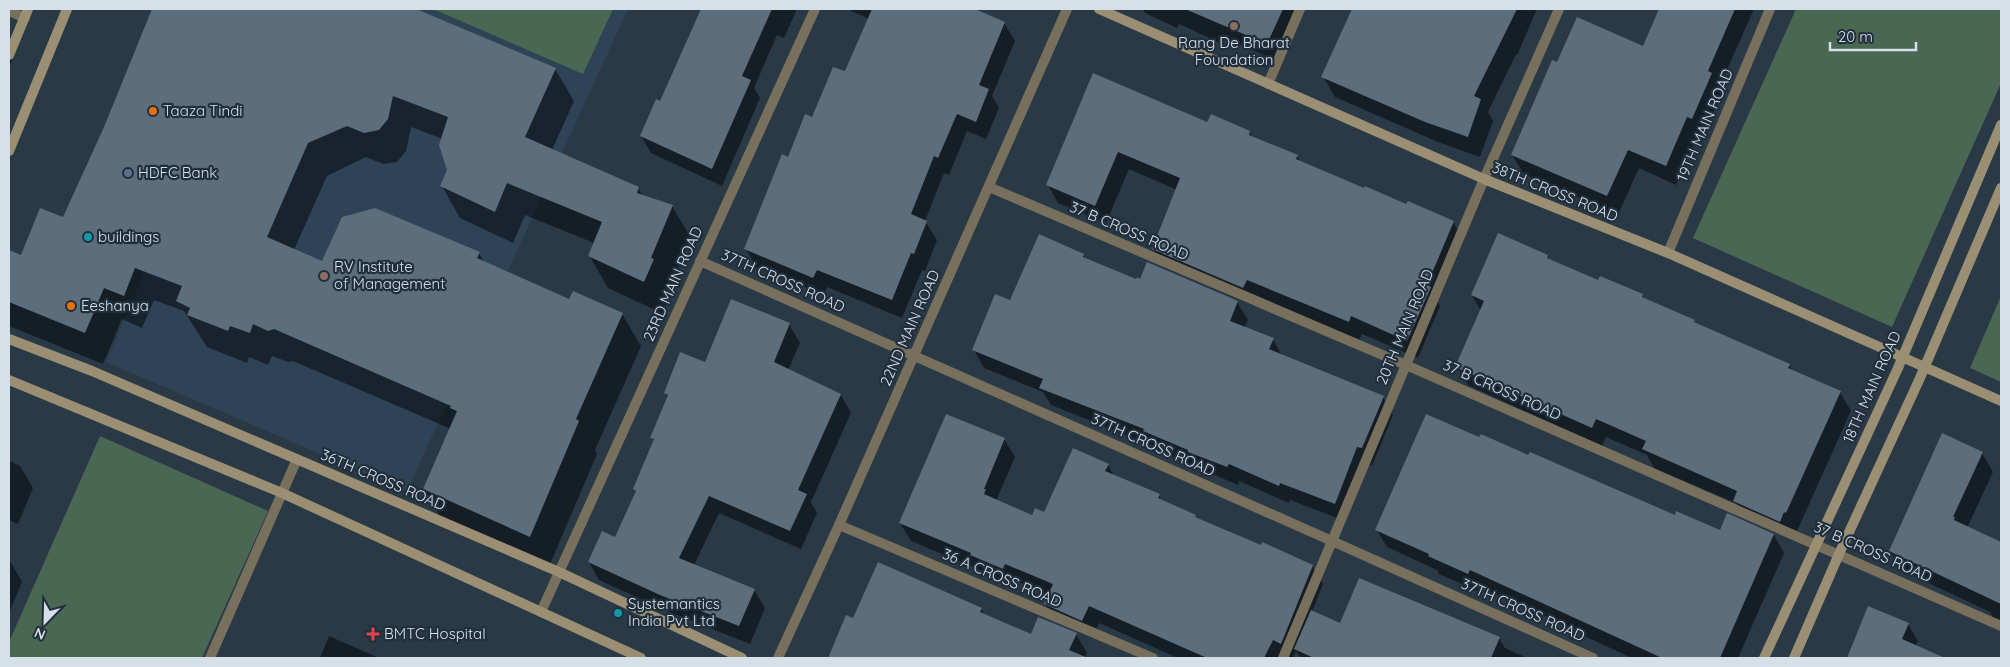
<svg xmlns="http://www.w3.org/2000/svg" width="2010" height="667" font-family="Quicksand,sans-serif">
<rect width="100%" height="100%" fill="#2a3946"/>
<path fill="#2e4355" d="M 258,9 L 628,9 L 407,491 L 106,362 Z"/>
<g fill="#4a6754">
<path d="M 433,9 L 613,9 L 583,74 Z"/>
<path d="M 1796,9 L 2001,9 L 2001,83 L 1892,327 L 1693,238 Z"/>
<path d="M 2001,296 L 2001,382 L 1970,368 Z"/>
<path d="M 100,436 L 268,511 L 202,658 L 9,658 L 9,642 Z"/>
</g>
<g fill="#0007">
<path d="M 153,9 L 413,9 L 555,69 L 574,101 L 552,150 L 638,188 L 643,196 L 672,206 L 691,238 L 670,288 L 672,292 L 662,313 L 608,288 L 589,255 L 594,243 L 525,215 L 513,243 L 460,218 L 442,186 L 448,170 L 443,139 L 411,127 L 406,151 L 397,162 L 383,164 L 366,157 L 327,176 L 294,250 L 323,262 L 479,253 L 484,262 L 570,301 L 622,314 L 641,346 L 595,450 L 597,454 L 548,569 L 443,521 L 424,489 L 451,429 L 293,361 L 288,362 L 272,356 L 268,365 L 249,357 L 247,363 L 207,347 L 184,311 L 154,300 L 142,328 L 122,319 L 103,364 L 9,326 L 9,251 L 21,256 L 64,219 L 105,127 Z"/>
<path d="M 702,9 L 797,9 L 784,38 L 777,35 L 754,88 L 760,98 L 722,186 L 651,153 L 641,136 L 661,103 Z"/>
<path d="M 850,9 L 972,9 L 1004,23 L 1015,41 L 992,96 L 999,108 L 986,139 L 967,131 L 949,175 L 944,173 L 925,221 L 937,240 L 925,271 L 922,270 L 902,318 L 827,287 L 824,295 L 756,267 L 746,249 L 788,158 L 813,118 L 845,73 L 869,19 L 851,11 Z"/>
<path d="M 1143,9 L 1300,9 L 1277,61 L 1223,37 L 1220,43 L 1179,24 L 1177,28 L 1145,13 Z"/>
<path d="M 1353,9 L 1537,9 L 1517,55 L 1516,54 L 1488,112 L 1493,121 L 1480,157 L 1438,142 L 1335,97 L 1323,76 Z"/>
<path d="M 1661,9 L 1754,9 L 1719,88 L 1722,93 L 1703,137 L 1698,135 L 1676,185 L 1639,168 L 1618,215 L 1524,174 L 1512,155 L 1558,64 L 1644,47 Z"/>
<path d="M 9,50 L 13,58 L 9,68 Z"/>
<path d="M 1094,74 L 1208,124 L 1250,132 L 1252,137 L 1297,156 L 1301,163 L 1407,206 L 1453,222 L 1464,240 L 1438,302 L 1440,306 L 1418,358 L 1362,334 L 1359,340 L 1257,297 L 1254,306 L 1164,267 L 1153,249 L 1177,190 L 1129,169 L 1106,223 L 1058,203 L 1048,185 Z"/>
<path d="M 1083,255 L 1086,260 L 1137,281 L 1237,302 L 1248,320 L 1244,328 L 1273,339 L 1282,356 L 1383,397 L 1393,415 L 1372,466 L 1367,464 L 1345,521 L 1290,500 L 1289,503 L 1239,481 L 1238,485 L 1154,449 L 1153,446 L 1051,405 L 1043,392 L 984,368 L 974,350 L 1010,301 Z"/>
<path d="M 1547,256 L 1549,260 L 1599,282 L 1642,295 L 1645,300 L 1694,321 L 1696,325 L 1789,365 L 1793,372 L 1840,392 L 1851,411 L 1797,531 L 1795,530 L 1791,539 L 1745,519 L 1736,503 L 1654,468 L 1647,455 L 1606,437 L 1602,446 L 1468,385 L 1457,367 L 1481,311 L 1472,295 Z"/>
<path d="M 789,324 L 800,343 L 788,370 L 841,395 L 851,413 L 811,502 L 817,513 L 801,549 L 719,513 L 694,565 L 754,590 L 765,608 L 750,644 L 672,613 L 599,580 L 589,562 L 616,539 L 636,493 L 634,489 L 654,442 L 652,438 L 668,398 L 666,393 L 706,363 Z"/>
<path d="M 1004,439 L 1015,457 L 996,501 L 1032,517 L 1045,513 L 1108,465 L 1114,476 L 1159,495 L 1162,502 L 1195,516 L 1197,519 L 1312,566 L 1323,584 L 1312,612 L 1341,625 L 1499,638 L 1505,648 L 1527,658 L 1301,658 L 1296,651 L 1293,658 L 1178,658 L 1099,623 L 1093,638 L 1056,622 L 1045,604 L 1049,595 L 1016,581 L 1013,587 L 982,573 L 980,570 L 911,541 L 900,523 Z"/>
<path d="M 1480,439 L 1529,456 L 1675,516 L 1721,532 L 1728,515 L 1774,535 L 1784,553 L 1738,658 L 1632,658 L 1582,635 L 1580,632 L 1480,587 L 1478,591 L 1439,574 L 1437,570 L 1387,547 L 1377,530 Z"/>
<path d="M 1982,453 L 1993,472 L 1967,528 L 1999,542 L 2001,538 L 2001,620 L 1993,617 L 1990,612 L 1901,570 L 1890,551 Z"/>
<path d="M 9,461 L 20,466 L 33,488 L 18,524 L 9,520 Z"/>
<path d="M 9,559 L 22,582 L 9,613 Z"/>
<path d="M 1869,608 L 1908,624 L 1918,641 L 1915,647 L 1942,658 L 1848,658 Z"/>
<path d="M 981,609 L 985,616 L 1031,635 L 1076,634 L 1087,653 L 1085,658 L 829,658 L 847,616 L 854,619 Z"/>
<path d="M 329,636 L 379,658 L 320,658 Z"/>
</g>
<g fill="#5c6d7c">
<path d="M 152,9 L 416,9 L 556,68 L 525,137 L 639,187 L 637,193 L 673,205 L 651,258 L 654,259 L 644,282 L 588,256 L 602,222 L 507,183 L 495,212 L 440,186 L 447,170 L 439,145 L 448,117 L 393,96 L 388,119 L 379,130 L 364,133 L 347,126 L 308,143 L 267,237 L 322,261 L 342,217 L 375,208 L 480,252 L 477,258 L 569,299 L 573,291 L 623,313 L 576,419 L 579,421 L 530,537 L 423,489 L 457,411 L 450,408 L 451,406 L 274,329 L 268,331 L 253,324 L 250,333 L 230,326 L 228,331 L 187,315 L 190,308 L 176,301 L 182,286 L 135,268 L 124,296 L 104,288 L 85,333 L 9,302 L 9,250 L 21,255 L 40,208 L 63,217 L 104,127 Z"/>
<path d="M 701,9 L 772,9 L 742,76 L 751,80 L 712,169 L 640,136 L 656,99 L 660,101 Z"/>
<path d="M 872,9 L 975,9 L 1005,22 L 979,85 L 989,89 L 976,122 L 957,114 L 938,158 L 934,156 L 911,214 L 927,221 L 914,254 L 911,253 L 892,300 L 817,270 L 813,278 L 744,249 L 782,154 L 788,157 L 805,114 L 812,117 L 833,67 L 845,71 Z"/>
<path d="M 1185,9 L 1283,9 L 1267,44 Z"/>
<path d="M 1352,9 L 1517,9 L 1474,96 L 1481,99 L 1468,137 L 1425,122 L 1321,77 Z"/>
<path d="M 1659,9 L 1735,9 L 1708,71 L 1712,73 L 1692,119 L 1687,117 L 1666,166 L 1628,150 L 1607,196 L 1511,155 L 1552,60 L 1557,62 L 1577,17 L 1643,46 Z"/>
<path d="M 1093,73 L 1207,122 L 1211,114 L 1250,131 L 1249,135 L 1298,155 L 1296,159 L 1364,188 L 1365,186 L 1406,204 L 1408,201 L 1454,221 L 1427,285 L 1431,287 L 1407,341 L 1351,316 L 1349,322 L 1247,280 L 1243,288 L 1152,249 L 1180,178 L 1118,152 L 1095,206 L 1046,185 Z"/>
<path d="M 1498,233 L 1548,255 L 1547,258 L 1598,280 L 1600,276 L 1643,294 L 1642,297 L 1695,320 L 1694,322 L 1790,364 L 1788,368 L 1841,391 L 1786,513 L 1784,512 L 1780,522 L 1733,501 L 1737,491 L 1642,449 L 1646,441 L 1596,419 L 1592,428 L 1455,367 L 1484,301 L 1471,295 Z"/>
<path d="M 1039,234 L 1084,254 L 1083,257 L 1136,279 L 1137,277 L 1140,279 L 1147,262 L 1238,301 L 1230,321 L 1274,338 L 1269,349 L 1384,396 L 1362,448 L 1357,447 L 1335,504 L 1280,483 L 1279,486 L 1229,464 L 1227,467 L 1188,452 L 1188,450 L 1143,431 L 1144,429 L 1039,388 L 1043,379 L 972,350 L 995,294 L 1010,300 Z"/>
<path d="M 731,299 L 790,323 L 774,362 L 841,394 L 798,490 L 807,494 L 790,531 L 709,496 L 679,558 L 755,589 L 739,626 L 660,595 L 588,562 L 602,531 L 615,537 L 636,491 L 633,489 L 654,439 L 650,438 L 668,395 L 664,393 L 680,352 L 705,362 Z"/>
<path d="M 946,414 L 1005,438 L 984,489 L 986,489 L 984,494 L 1032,515 L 1035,508 L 1044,512 L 1073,448 L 1109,464 L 1105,471 L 1160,494 L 1158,498 L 1196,515 L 1195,517 L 1261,545 L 1262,542 L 1313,565 L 1281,644 L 1273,640 L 1264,658 L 1207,658 L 1089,606 L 1082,621 L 1044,604 L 1053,584 L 1005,564 L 1003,569 L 970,555 L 971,553 L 899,523 Z"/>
<path d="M 1426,414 L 1479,437 L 1481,434 L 1528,455 L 1530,452 L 1675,515 L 1676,511 L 1720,530 L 1727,513 L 1774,534 L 1720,658 L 1662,658 L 1470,570 L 1468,574 L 1428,556 L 1429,554 L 1375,530 Z"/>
<path d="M 1942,433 L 1983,452 L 1953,517 L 1955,517 L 1954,520 L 2001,542 L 2001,604 L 1889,551 Z"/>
<path d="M 878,562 L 982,608 L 980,612 L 1031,634 L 1038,617 L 1077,633 L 1069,650 L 1088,658 L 828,658 L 846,615 L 853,618 Z"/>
<path d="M 1359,578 L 1500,637 L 1491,658 L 1314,658 L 1294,649 L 1311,610 L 1340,623 Z"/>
<path d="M 1868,606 L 1909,623 L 1902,639 L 1945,658 L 1847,658 Z"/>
</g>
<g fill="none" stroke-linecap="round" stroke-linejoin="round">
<g stroke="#77705d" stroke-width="10">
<path d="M 9,11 L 25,18"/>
<path d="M 1268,84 L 1300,9"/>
<path d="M 989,187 L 1406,365 L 2001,626"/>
<path d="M 1668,253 L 1770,9"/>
<path d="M 700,261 L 1332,541 L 1593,658"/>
<path d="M 839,525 L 1153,658"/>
<path d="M 541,612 L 815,9"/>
<path d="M 210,658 L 297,459"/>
<path d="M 778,658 L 839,525 L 1067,9"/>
<path d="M 1283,658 L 1484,179 L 1559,9"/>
</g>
<g stroke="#9a8f72" stroke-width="10">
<path d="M 1099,9 L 1484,179 L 1668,253 L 2001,401"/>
<path d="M 9,55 L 28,9"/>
<path d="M 9,151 L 67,9"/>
<path d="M 9,339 L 92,371 L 559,572 L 742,658"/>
<path d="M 9,380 L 282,493 L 641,658"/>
<path d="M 1764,658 L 1898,368 L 2001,125"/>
<path d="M 1794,658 L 1839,554 L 1920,378 L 2001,188"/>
</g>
</g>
<g fill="#8d6e63" stroke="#202f3c" stroke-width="2">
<circle cx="1234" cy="26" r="5"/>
<circle cx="324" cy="276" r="5"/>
</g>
<g fill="#e8710a" stroke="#202f3c" stroke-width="2">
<circle cx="153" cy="111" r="5"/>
<circle cx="71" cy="306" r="5"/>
</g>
<circle fill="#5c6f8a" stroke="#202f3c" stroke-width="2" cx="128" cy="173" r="5"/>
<g fill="#0f9aa8" stroke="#202f3c" stroke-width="2">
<circle cx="88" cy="237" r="5"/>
<circle cx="618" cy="613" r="5"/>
</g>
<path fill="#e0444e" stroke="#202f3c" stroke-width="2" d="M370.5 626.5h5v5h5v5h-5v5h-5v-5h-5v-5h5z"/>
<g text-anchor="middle" stroke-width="4.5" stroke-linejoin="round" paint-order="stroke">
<g font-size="15" fill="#d6e0e8" stroke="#202f3c" text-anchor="start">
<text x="1234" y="48" text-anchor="middle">Rang De Bharat<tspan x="1234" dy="17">Foundation</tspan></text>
<text x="163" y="116">Taaza Tindi</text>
<text x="138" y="178">HDFC Bank</text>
<text x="98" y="242">buildings</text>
<text x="334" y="272">RV Institute<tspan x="334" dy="17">of Management</tspan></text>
<text x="81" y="311">Eeshanya</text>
<text x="628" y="609">Systemantics<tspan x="628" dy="17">India Pvt Ltd</tspan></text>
<text x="384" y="639">BMTC Hospital</text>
</g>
<g font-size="15" fill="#d6e0e8" stroke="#202f3c">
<text transform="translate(1705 125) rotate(-67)" y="5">19TH MAIN ROAD</text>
<text transform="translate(1555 192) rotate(22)" y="5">38TH CROSS ROAD</text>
<text transform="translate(1129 231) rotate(23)" y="5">37 B CROSS ROAD</text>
<text transform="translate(783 281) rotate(24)" y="5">37TH CROSS ROAD</text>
<text transform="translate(673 284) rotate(-66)" y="5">23RD MAIN ROAD</text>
<text transform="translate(1405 327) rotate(-67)" y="5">20TH MAIN ROAD</text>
<text transform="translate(910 328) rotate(-66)" y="5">22ND MAIN ROAD</text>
<text transform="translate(1872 387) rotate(-66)" y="5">18TH MAIN ROAD</text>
<text transform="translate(1502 390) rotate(24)" y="5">37 B CROSS ROAD</text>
<text transform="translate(1153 445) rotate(24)" y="5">37TH CROSS ROAD</text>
<text transform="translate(383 480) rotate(23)" y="5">36TH CROSS ROAD</text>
<text transform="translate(1873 552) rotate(24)" y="5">37 B CROSS ROAD</text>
<text transform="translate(1002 578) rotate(23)" y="5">36 A CROSS ROAD</text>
<text transform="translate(1523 610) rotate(24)" y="5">37TH CROSS ROAD</text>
</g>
</g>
<rect width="2010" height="667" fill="none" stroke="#d6e0e8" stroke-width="20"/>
<g transform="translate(45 622) rotate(203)" stroke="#202f3c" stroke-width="4" paint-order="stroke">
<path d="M0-4L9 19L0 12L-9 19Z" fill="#d6e0e8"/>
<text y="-8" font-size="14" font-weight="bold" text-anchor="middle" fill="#d6e0e8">N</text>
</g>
<path d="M1830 42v8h86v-8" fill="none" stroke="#d6e0e8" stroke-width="2.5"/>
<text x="1838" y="42" font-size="15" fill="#d6e0e8" stroke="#202f3c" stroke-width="4" paint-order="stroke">20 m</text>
</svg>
